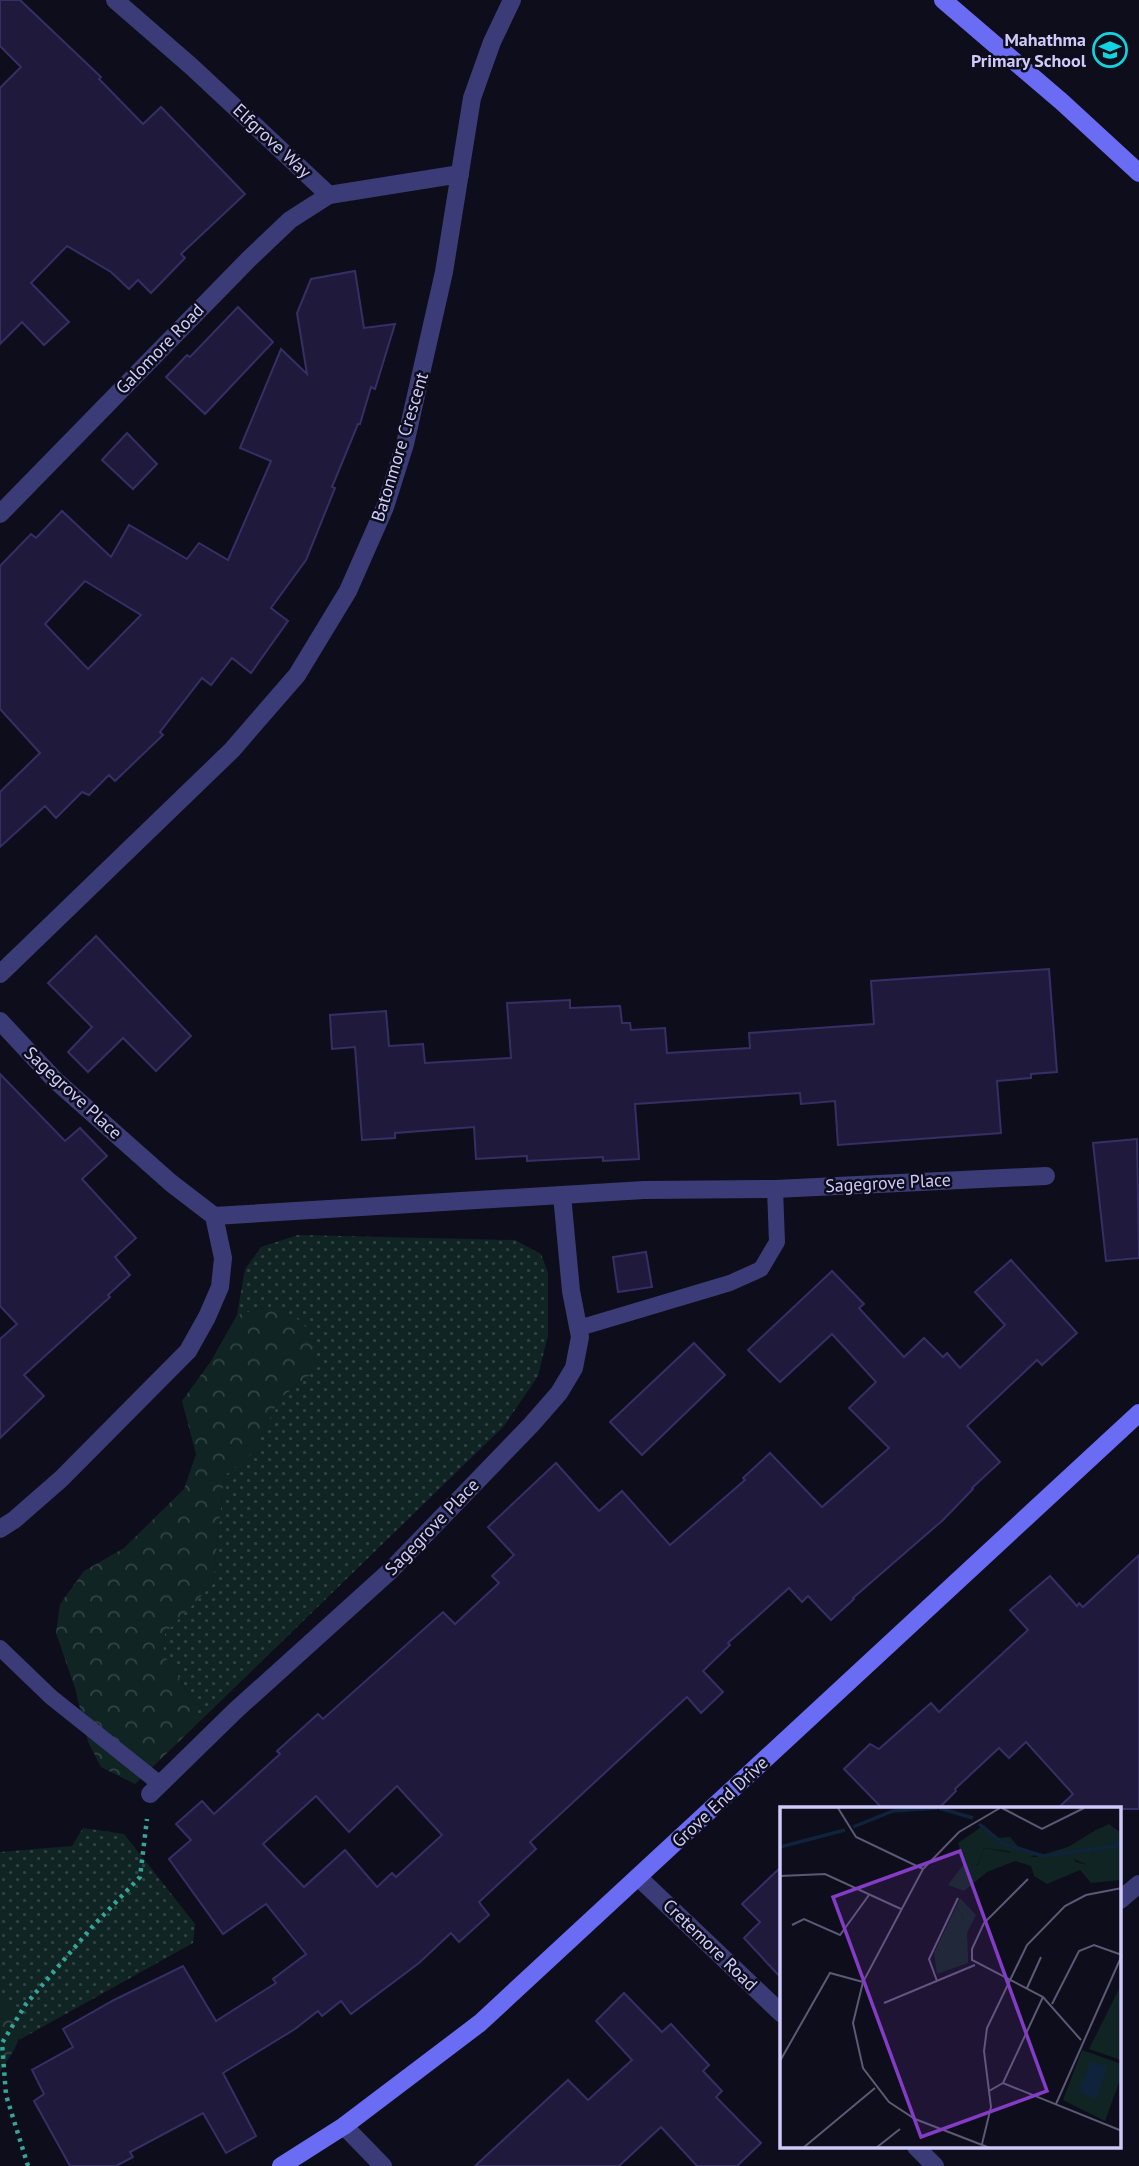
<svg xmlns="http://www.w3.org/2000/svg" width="1139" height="2166" font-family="'PT Sans',sans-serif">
<defs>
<pattern id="grass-dots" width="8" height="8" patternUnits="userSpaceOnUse" patternTransform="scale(1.75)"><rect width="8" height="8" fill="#102523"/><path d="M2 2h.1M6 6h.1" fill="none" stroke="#324344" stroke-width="1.8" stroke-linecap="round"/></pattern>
<pattern id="forest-crowns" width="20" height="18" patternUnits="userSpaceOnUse" patternTransform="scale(1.75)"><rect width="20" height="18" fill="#102523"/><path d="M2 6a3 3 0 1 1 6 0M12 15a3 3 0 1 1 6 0" fill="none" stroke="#324344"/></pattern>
</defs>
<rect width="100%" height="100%" fill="#0e0d1b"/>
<g fill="url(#grass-dots)">
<path d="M 298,1235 L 515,1240 L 541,1254 L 548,1273 L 548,1335 L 538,1376 L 504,1426 L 195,1726 L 195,1703 L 163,1653 L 165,1633 L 213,1584 L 224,1476 L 254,1452 L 279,1399 L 309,1376 L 264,1308 L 237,1315 L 245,1269 L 261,1247 Z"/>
<path d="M 83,1828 L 124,1834 L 195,1924 L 193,1943 L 19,2040 C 20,2024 16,2009 0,2002 L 0,1852 L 72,1846 Z"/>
</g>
<g fill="url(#forest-crowns)">
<path d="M 264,1308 L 293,1315 L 308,1329 L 315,1357 L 309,1376 L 279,1399 L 254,1452 L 224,1476 L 213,1584 L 165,1633 L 163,1653 L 195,1703 L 195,1726 L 135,1784 L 101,1767 L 88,1742 L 75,1688 L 56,1633 L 60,1604 L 84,1571 L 124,1548 L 184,1489 L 196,1454 L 182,1401 L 211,1361 L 237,1315 Z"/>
<path d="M 0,2002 C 9,2006 11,2008 15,2017 C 27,2039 11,2053 0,2072 Z"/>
</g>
<g fill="#1f1a3b" stroke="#372e65" stroke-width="2" fill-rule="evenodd">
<path d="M 0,0 L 20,0 L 101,77 L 99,79 L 143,124 L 161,107 L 245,194 L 181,254 L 185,258 L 151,293 L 138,280 L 129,289 L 111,272 L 67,246 L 31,283 L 69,322 L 44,345 L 22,322 L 0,344 L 0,88 L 21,67 L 0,46 Z"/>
<path d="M 355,271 L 364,328 L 395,324 L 375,389 L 371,387 L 360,424 L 358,424 L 332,487 L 335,488 L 306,560 L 271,608 L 288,621 L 251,673 L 232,658 L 211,685 L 202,678 L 160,732 L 163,735 L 115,781 L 109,775 L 89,795 L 82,792 L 56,818 L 45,806 L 0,847 L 0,792 L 40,753 L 0,709 L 0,566 L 31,534 L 36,538 L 62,511 L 111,557 L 129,525 L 187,559 L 199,543 L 228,560 L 271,461 L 240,448 L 281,349 L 307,374 L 297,313 L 311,279 ZM 85,581 L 141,615 L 88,669 L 45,624 Z"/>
<path d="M 238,307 L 273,342 L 205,414 L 166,377 L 187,355 L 190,357 Z"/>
<path d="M 127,433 L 157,464 L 133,489 L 102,460 Z"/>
<path d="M 96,936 L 191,1036 L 156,1071 L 123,1038 L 88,1072 L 68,1052 L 92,1027 L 48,983 Z"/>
<path d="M 1049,969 L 1057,1072 L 1031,1074 L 1031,1078 L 997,1081 L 1001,1133 L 838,1145 L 835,1101 L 801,1104 L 800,1093 L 635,1104 L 639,1159 L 603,1161 L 603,1157 L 527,1161 L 527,1156 L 476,1159 L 474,1127 L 395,1133 L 395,1138 L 362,1140 L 355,1047 L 332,1049 L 330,1015 L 386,1011 L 389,1046 L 423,1044 L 425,1063 L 511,1058 L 507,1003 L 570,1000 L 570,1008 L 620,1006 L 622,1023 L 630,1023 L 631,1030 L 665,1028 L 667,1053 L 750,1048 L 749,1033 L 874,1024 L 871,981 Z"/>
<path d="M 0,1074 L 65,1141 L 80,1128 L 107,1156 L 82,1179 L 136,1238 L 115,1257 L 130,1275 L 108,1295 L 110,1297 L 24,1375 L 44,1396 L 0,1438 L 0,1339 L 17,1324 L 0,1306 Z"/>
<path d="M 1137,1139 L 1139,1258 L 1106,1261 L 1093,1143 Z"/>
<path d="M 646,1252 L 652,1287 L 618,1292 L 613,1257 Z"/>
<path d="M 1011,1260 L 1077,1333 L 1042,1365 L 1037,1360 L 967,1426 L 1000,1462 L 972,1488 L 973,1489 L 943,1520 L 853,1598 L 854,1599 L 831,1620 L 808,1596 L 802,1602 L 789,1588 L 728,1643 L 730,1645 L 703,1671 L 723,1692 L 701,1713 L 687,1697 L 530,1842 L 536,1849 L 479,1902 L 489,1915 L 459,1942 L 451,1933 L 419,1963 L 351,2014 L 341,2001 L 322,2016 L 318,2011 L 295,2029 L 223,2073 L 256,2136 L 226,2153 L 203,2113 L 130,2152 L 133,2157 L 116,2166 L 70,2166 L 34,2101 L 44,2094 L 32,2070 L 73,2047 L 63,2029 L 114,2000 L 183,1966 L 216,2021 L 276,1983 L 273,1979 L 306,1954 L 266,1904 L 223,1934 L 169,1859 L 191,1840 L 176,1824 L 202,1801 L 214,1814 L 280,1754 L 277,1751 L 318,1714 L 323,1719 L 443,1612 L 455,1624 L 499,1583 L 492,1576 L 514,1555 L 488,1527 L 556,1463 L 599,1511 L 622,1491 L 670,1545 L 745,1480 L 743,1478 L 770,1453 L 822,1507 L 889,1448 L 849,1408 L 876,1382 L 832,1334 L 780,1382 L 748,1350 L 832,1271 L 864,1304 L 859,1308 L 904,1357 L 924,1338 L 943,1357 L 947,1353 L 960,1368 L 1005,1325 L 975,1292 ZM 397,1786 L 442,1835 L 396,1877 L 392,1873 L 377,1887 L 345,1850 L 304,1887 L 263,1844 L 316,1796 L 349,1832 Z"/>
<path d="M 694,1343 L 725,1375 L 642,1455 L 610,1422 Z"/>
<path d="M 1139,1555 L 1139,1809 L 1057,1809 L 1073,1794 L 1026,1742 L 1009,1758 L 999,1748 L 955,1789 L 956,1791 L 938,1809 L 883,1809 L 844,1769 L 870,1744 L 879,1749 L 931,1703 L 939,1712 L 1028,1630 L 1010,1610 L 1050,1576 L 1077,1606 L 1079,1603 L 1083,1607 Z"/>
<path d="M 782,1866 L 782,1979 L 744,1938 L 760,1922 L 742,1904 Z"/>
<path d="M 624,1993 L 662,2032 L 671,2024 L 709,2065 L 703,2071 L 722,2091 L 716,2097 L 761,2143 L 737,2166 L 697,2166 L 661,2127 L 619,2166 L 475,2166 L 568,2080 L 588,2100 L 632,2060 L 596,2021 Z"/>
</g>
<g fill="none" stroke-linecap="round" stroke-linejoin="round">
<path stroke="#36a498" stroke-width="4.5" stroke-dasharray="3.5 5" stroke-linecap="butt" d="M 28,2166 L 6,2095 L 2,2043 L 26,2004 L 93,1926 L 140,1877 L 147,1819"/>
<g stroke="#3b3c77" stroke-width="16">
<path d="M 579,1328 L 730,1283 L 761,1269 L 777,1242 L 775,1189"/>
<path d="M 0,1648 L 51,1697 L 160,1784"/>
</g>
<g stroke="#3b3c77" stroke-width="18">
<path d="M 115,0 L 192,67 L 329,195 L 460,174"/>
<path d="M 0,514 L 249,259 L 290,220 L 329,195"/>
<path d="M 0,974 L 232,750 L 297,675 L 348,591 L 385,507 L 405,444 L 444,272 L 472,98 L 492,42 L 512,0"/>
<path d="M 0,1021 L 55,1080 L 171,1183 L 214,1216 L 223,1258 L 220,1287 L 207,1317 L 188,1351 L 61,1479 L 14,1520 L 0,1529"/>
<path d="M 214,1216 L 644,1190 L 775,1189 L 1046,1176"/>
<path d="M 150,1794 L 236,1710 L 390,1571 L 531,1425 L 559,1393 L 574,1368 L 580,1337 L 571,1291 L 562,1195"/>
<path d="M 638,1877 L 782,2014"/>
<path d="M 1120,1900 L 1139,1884"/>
<path d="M 344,2126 L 383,2166"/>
<path d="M 916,2147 L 935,2166"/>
</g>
<g stroke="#6a6cf3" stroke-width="18">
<path d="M 943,0 L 1062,102 L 1139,173"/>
<path d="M 281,2166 L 344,2126 L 480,2023 L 1139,1413"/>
</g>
</g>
<defs>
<g id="school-ring" transform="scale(1.75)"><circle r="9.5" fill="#0e0d1b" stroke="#12d4e0" stroke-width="1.5"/><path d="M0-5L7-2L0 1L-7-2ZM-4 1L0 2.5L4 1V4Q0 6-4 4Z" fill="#12d4e0"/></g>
</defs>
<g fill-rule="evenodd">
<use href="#school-ring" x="1110" y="50"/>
</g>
<g text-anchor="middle" stroke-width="5" stroke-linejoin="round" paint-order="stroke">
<g font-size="18" font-weight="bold" fill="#cecbfb" stroke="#0e0d1b" text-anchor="end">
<text x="1086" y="46">Mahathma<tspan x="1086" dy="21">Primary School</tspan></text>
</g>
<g font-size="18" fill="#cecbfb" stroke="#0e0d1b">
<text transform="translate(272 141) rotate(43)" y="6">Elfgrove Way</text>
<text transform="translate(160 349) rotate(-46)" y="6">Galomore Road</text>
<text transform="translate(400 447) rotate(-73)" y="6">Batonmore Crescent</text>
<text transform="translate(73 1093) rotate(43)" y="6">Sagegrove Place</text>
<text transform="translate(888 1183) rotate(-3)" y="6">Sagegrove Place</text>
<text transform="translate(432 1527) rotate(-46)" y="6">Sagegrove Place</text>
<text transform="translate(720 1802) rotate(-43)" y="6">Grove End Drive</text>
<text transform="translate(710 1945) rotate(44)" y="6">Cretemore Road</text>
</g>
</g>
<g transform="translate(780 1807)">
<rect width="341" height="341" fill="#0e0d1b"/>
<path d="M 329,17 L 341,26 L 341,73 L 311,76 L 300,63 L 267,77 L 254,69 L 251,59 L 235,54 L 207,65 L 184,84 L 168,78 L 183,58 L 198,58 L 204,41 L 255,50 L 288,40 L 296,55 L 315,60 L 312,39 L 316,23 ZM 176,100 L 183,109 L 178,144 L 188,148 L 188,156 L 157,167 L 154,146 Z" fill="#102523"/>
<path d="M 204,18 L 218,31 L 230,30 L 240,42 L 262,47 L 241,51 L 228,44 L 204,41 L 198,57 L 185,62 L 178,36 ZM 316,23 L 321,29 L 312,41 L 317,65 L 311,68 L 305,57 L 291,51 L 288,40 ZM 180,91 L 196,108 L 187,126 L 188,148 L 182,150 L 177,144 L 183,109 L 176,100 Z" fill="#102523"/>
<path d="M 341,178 L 341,253 L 309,242 ZM 302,243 L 341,257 L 341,270 L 325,314 L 283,293 Z" fill="#102523"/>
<path d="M 311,254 L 327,260 L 316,292 L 299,285 Z" fill="#0f233d"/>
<path fill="none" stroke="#0f233d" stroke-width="3.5" d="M 159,1 L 193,11M 199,17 L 224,37 L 263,49 L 335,39 L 342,33M 73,20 L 113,4 L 157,1M 0,40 L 65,23"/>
<path fill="none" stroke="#5b5975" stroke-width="2" d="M 58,1 L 76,30 L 143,62M 222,1 L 262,22 L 304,1M 0,69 L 45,67 L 121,102M 248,72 L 204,116 L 192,142 L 192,153 L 263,190 L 301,233M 12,118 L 24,112 L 60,128 L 89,88M 157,174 L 149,152 L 178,91M 247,181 L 261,150M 104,196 L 195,158M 272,197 L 299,144 L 314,138 L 342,148M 0,254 L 50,166 L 83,175M 223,276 L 263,190M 209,284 L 223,276 L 342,324M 276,297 L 342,148M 202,337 L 211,300 L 204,244 L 207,221 L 247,138 L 285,99 L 306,88 L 342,81M 23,341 L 95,281M 96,341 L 120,322M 210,341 L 135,312 L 109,295 L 83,261 L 73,216 L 83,175 L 143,62 L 179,25 L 220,1"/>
<path fill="#833cc5" fill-opacity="0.15" stroke="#833cc5" stroke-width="3.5" d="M 180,44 L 267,284 L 141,330 L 53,90 Z"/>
<rect width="341" height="341" fill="none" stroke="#cecbfb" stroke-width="3.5"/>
</g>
</svg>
